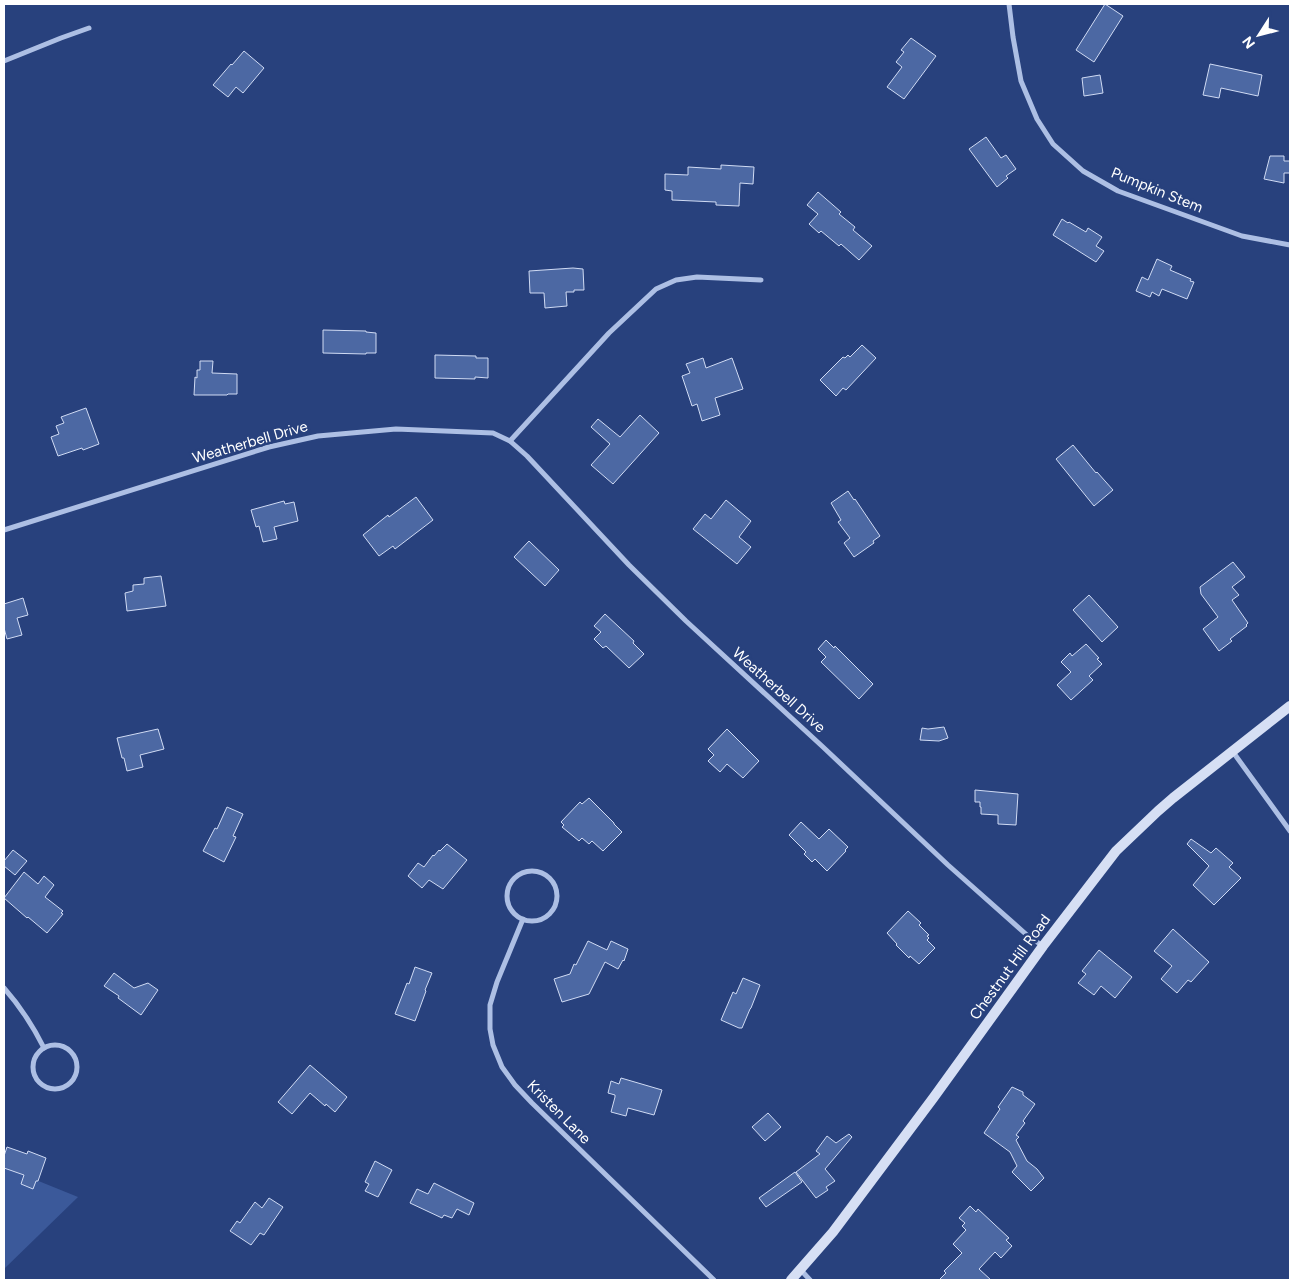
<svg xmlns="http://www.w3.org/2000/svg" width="1294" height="1284" font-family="Figtree,sans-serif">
<rect width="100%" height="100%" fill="#28417d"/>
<path fill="#3b599a" d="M 4,1167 L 78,1197 L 4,1269 Z"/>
<g fill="#4c68a3" stroke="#d0dbf4">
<path d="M 1105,4 L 1123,16 L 1094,62 L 1076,50 Z"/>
<path d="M 911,38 L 936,56 L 904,99 L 887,87 L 902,67 L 896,62 L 904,52 L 901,50 Z"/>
<path d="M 244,51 L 264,68 L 243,93 L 236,87 L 228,97 L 213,85 L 231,64 L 232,65 Z"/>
<path d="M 1210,64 L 1262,75 L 1258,96 L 1221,88 L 1219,98 L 1203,95 Z"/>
<path d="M 1100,75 L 1103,93 L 1084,96 L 1082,78 Z"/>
<path d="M 986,137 L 1001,158 L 1006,155 L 1016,169 L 1006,176 L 1008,178 L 997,187 L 969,149 Z"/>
<path d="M 1270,156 L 1284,156 L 1284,161 L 1290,161 L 1290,173 L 1284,173 L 1284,183 L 1264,179 Z"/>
<path d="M 721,165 L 754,167 L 753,184 L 740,183 L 739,206 L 716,205 L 716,202 L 672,200 L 672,191 L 665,190 L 665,174 L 688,175 L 688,167 L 721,169 Z"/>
<path d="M 818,192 L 841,212 L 839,214 L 855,227 L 853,230 L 872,246 L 859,260 L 841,244 L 839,246 L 821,231 L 819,233 L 809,224 L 818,214 L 807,205 Z"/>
<path d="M 1062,219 L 1068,223 L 1069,222 L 1086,232 L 1088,228 L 1102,237 L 1096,246 L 1104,251 L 1096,262 L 1053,235 Z"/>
<path d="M 1157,259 L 1172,266 L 1170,270 L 1191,279 L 1190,281 L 1194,282 L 1187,299 L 1162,289 L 1159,296 L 1152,292 L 1150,297 L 1136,291 L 1142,277 L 1148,280 Z"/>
<path d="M 573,268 L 583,269 L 584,290 L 574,290 L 574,292 L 566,292 L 567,306 L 545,308 L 544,293 L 530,293 L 529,271 Z"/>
<path d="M 323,330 L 366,331 L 366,332 L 376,333 L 376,353 L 366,353 L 366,354 L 323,353 Z"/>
<path d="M 862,345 L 876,358 L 846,390 L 843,388 L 836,396 L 820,380 L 843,357 L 845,358 L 848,355 L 850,357 Z"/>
<path d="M 435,355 L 476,356 L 476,358 L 488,358 L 488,378 L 475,377 L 475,379 L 435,378 Z"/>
<path d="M 703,358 L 706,368 L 732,358 L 743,389 L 715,398 L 720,415 L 702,421 L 697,404 L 692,406 L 682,376 L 690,373 L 686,364 Z"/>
<path d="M 200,361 L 213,361 L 212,373 L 237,374 L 237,394 L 228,394 L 227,395 L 194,395 L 195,377 L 197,378 L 197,370 L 200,370 Z"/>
<path d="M 86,408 L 99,444 L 83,450 L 82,448 L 58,456 L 51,437 L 59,434 L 56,426 L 64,423 L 61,417 Z"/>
<path d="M 640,415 L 659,433 L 613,484 L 591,465 L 610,444 L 591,427 L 598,419 L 620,437 Z"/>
<path d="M 1073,445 L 1096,473 L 1097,472 L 1113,490 L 1094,506 L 1056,459 Z"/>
<path d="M 848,491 L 854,500 L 855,499 L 880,536 L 873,541 L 874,543 L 854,557 L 844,543 L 850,538 L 838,522 L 841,520 L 831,503 Z"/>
<path d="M 416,497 L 433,520 L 395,549 L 393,546 L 379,556 L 363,535 L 388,515 L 389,517 Z"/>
<path d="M 726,500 L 751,521 L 739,537 L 751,547 L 737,564 L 693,529 L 705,514 L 711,519 Z"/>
<path d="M 284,501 L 285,504 L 294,502 L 298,521 L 274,527 L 277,539 L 263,542 L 259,526 L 256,527 L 251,510 Z"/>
<path d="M 529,541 L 559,570 L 545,586 L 514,557 Z"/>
<path d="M 1233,562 L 1245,577 L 1232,587 L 1239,595 L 1232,600 L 1248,623 L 1246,625 L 1247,626 L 1230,639 L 1232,641 L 1219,651 L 1203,629 L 1218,617 L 1201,594 L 1200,587 Z"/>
<path d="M 161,576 L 166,606 L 127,611 L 125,593 L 133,591 L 133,585 L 144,584 L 144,578 Z"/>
<path d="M 1089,595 L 1118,627 L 1102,642 L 1073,610 Z"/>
<path d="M 23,598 L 28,615 L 17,618 L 22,635 L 7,639 L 4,628 L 4,604 Z"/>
<path d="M 605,614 L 634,641 L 633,643 L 644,654 L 629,668 L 606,646 L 603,648 L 594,639 L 601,632 L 594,626 Z"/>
<path d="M 826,640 L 834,648 L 835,646 L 873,684 L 859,699 L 821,662 L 826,657 L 818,649 Z"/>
<path d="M 1086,644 L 1099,658 L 1097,659 L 1102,664 L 1089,676 L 1093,680 L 1071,700 L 1057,685 L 1071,672 L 1061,662 L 1070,653 L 1072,656 Z"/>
<path d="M 944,727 L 948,738 L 939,741 L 920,740 L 922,728 L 928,729 Z"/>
<path d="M 158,729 L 164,749 L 140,755 L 143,767 L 127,771 L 124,758 L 122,758 L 117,738 Z"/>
<path d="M 727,729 L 759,761 L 743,778 L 727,764 L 720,772 L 708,761 L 714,755 L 708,749 Z"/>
<path d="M 975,790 L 1018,794 L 1016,825 L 998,824 L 998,815 L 981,814 L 981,807 L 980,807 L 980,802 L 975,802 Z"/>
<path d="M 589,798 L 614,823 L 614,824 L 622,832 L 603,851 L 592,841 L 589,844 L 582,838 L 579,841 L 562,827 L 564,825 L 561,822 L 580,802 L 582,804 Z"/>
<path d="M 227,807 L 243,814 L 233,836 L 236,837 L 224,862 L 203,851 L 215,828 L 217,829 Z"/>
<path d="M 801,822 L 819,839 L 829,829 L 848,847 L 845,850 L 846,851 L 827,871 L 815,859 L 812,862 L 804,854 L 806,852 L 789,835 Z"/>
<path d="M 1191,839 L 1211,853 L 1216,848 L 1233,863 L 1229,867 L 1241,878 L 1214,905 L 1193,885 L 1209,866 L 1187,844 Z"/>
<path d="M 447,844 L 467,860 L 443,889 L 429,880 L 422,888 L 408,876 L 418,863 L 424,867 L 433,855 L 434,856 L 439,850 L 440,851 Z"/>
<path d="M 13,850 L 27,861 L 15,875 L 4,866 L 4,861 Z"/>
<path d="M 24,872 L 38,884 L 44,876 L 54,885 L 45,897 L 63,911 L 61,913 L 63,914 L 47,933 L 28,917 L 27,918 L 4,898 Z"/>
<path d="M 908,911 L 921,923 L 919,925 L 929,935 L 927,936 L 929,938 L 927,940 L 935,948 L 919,964 L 910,956 L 909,958 L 896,945 L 897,944 L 887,933 Z"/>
<path d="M 1173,929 L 1209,962 L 1191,982 L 1188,980 L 1177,993 L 1161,979 L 1172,966 L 1154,951 Z"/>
<path d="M 588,941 L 607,950 L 611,941 L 628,949 L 624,961 L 623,960 L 618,969 L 605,962 L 589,994 L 562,1002 L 554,979 L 570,974 L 574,964 L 576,965 Z"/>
<path d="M 1099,950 L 1132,977 L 1115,998 L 1101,986 L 1094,995 L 1078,983 L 1086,974 L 1082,971 Z"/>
<path d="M 415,967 L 432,973 L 425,990 L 426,991 L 415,1021 L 395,1014 L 407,983 L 409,984 Z"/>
<path d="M 114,973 L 134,988 L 148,983 L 158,990 L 141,1015 L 118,998 L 119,996 L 104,986 Z"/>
<path d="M 743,978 L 760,985 L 751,1008 L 750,1009 L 742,1028 L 739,1028 L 721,1020 L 733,992 L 736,994 Z"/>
<path d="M 310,1065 L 347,1097 L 335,1112 L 326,1104 L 325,1106 L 310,1093 L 292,1114 L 278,1102 Z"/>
<path d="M 621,1078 L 662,1090 L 654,1115 L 628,1108 L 626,1116 L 611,1112 L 615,1097 L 615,1095 L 608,1093 L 611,1081 L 619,1084 Z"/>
<path d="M 1012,1087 L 1023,1092 L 1023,1095 L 1035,1104 L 1023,1121 L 1025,1123 L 1016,1135 L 1019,1137 L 1016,1140 L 1027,1161 L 1037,1169 L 1044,1178 L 1031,1191 L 1012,1172 L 1017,1166 L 1010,1152 L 984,1133 L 1000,1109 L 998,1107 Z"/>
<path d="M 768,1113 L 781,1127 L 765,1141 L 752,1127 Z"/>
<path d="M 849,1134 L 852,1137 L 825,1169 L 835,1181 L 826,1187 L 828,1190 L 816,1198 L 796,1172 L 820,1154 L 816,1151 L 827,1136 L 836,1143 Z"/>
<path d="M 7,1147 L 27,1154 L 28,1151 L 46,1158 L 38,1181 L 36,1181 L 33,1189 L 21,1184 L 24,1175 L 4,1168 L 4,1156 Z"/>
<path d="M 375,1161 L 392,1170 L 378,1197 L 365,1191 L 369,1184 L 365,1182 Z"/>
<path d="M 795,1172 L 802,1182 L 766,1207 L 759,1198 Z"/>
<path d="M 434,1183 L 474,1203 L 469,1215 L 457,1209 L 452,1218 L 444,1215 L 442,1218 L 410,1203 L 417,1189 L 428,1194 Z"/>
<path d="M 269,1198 L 283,1207 L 264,1235 L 260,1233 L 251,1245 L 230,1231 L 237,1221 L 240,1223 L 255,1202 L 262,1208 Z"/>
<path d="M 970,1206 L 976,1212 L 978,1209 L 1009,1238 L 1006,1240 L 1012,1246 L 1001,1258 L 995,1252 L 979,1269 L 991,1280 L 939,1280 L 946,1273 L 944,1271 L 962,1253 L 953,1244 L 966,1230 L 962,1226 L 965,1223 L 959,1218 Z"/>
</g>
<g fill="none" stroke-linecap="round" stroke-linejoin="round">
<g stroke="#adbfe4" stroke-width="5">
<path d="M 1009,4 L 1013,37 L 1021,81 L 1037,119 L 1053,144 L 1083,171 L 1118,191 L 1242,236 L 1290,245"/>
<path d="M 4,61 L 61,38 L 89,28"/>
<path d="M 510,441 L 527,456 L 629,565 L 686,621 L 823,747 L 948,865 L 1028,936 L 1043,946"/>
<path d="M 4,530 L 269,447 L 318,436 L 396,429 L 493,433 L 510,441 L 609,333 L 656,289 L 676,280 L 697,277 L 761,280"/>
<path d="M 1233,752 L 1290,831"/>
<circle cx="532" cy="896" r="25"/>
<path d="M 523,919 L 497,982 L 490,1005 L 490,1029 L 493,1045 L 502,1067 L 515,1085 L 532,1103 L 714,1280"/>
<path d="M 4,988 C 20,1006 33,1026 44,1048"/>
<circle cx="55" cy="1067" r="22"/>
<path d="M 800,1269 L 810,1280"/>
</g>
<path stroke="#d6dff4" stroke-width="10" d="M 791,1280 L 833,1232 L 934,1097 L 1043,946 L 1116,851 L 1158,811 L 1173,798 L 1290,706"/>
</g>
<g text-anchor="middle" stroke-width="5" stroke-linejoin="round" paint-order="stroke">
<g font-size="15" fill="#fff" stroke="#28417d">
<text transform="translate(1157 190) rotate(22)" y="5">Pumpkin Stem</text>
<text transform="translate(250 442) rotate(-16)" y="5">Weatherbell Drive</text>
<text transform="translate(779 690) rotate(42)" y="5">Weatherbell Drive</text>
<text transform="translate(1010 967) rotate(-54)" y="5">Chestnut Hill Road</text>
<text transform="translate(559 1112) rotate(45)" y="5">Kristen Lane</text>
</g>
</g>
<rect width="1294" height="1284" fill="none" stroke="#ffffff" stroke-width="10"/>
<g transform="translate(1259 35) rotate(234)" stroke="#28417d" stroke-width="4" paint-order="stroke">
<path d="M0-4L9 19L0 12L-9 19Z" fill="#ffffff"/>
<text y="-8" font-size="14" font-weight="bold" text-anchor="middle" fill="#ffffff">N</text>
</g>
</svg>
